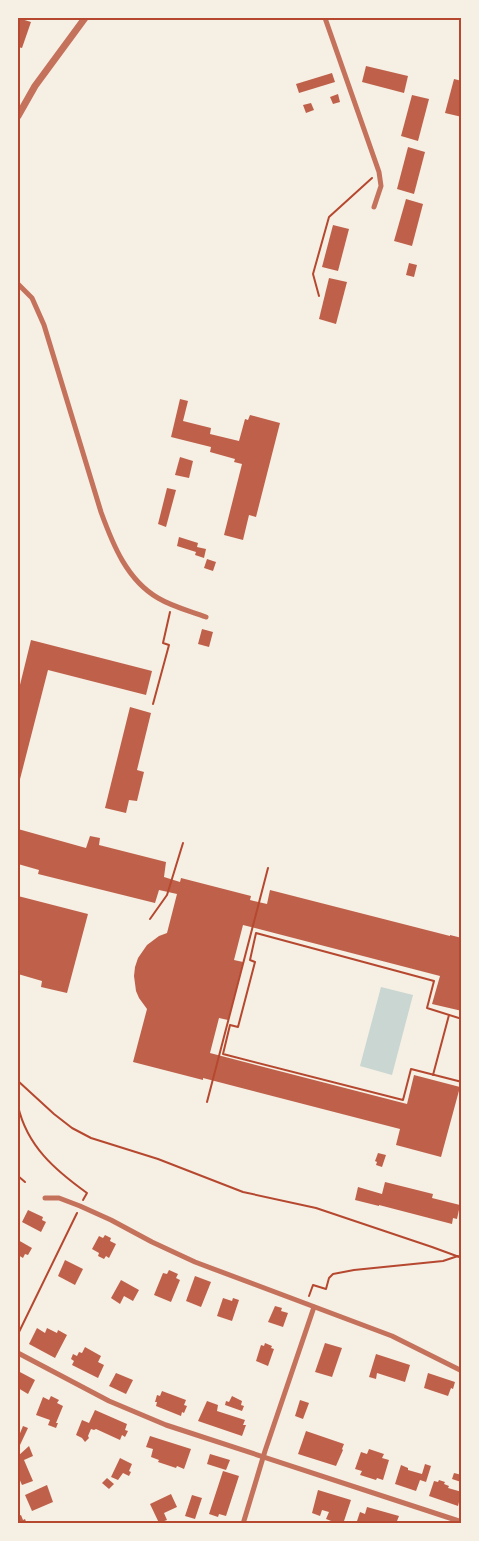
<svg xmlns="http://www.w3.org/2000/svg" width="479" height="1541" font-family="Commissioner,sans-serif">
<rect width="100%" height="100%" fill="#f6efe4"/>
<path fill="#c9d6d2" d="M 381,987 L 413,995 L 392,1075 L 360,1066 Z"/>
<g fill="#bf614a">
<path d="M 18,18 L 31,22 L 22,48 L 18,47 Z"/>
<path d="M 366,66 L 408,76 L 404,93 L 362,82 Z"/>
<path d="M 332,73 L 335,82 L 299,93 L 296,84 Z"/>
<path d="M 454,79 L 462,81 L 462,117 L 445,113 Z"/>
<path d="M 338,94 L 340,102 L 333,104 L 330,97 Z"/>
<path d="M 412,95 L 429,99 L 418,141 L 401,136 Z"/>
<path d="M 311,103 L 314,110 L 306,113 L 303,105 Z"/>
<path d="M 408,147 L 425,152 L 414,194 L 397,189 Z"/>
<path d="M 406,199 L 423,204 L 412,246 L 394,241 Z"/>
<path d="M 333,225 L 349,229 L 338,271 L 322,267 Z"/>
<path d="M 409,263 L 417,265 L 414,277 L 406,275 Z"/>
<path d="M 329,278 L 347,282 L 336,324 L 319,319 Z"/>
<path d="M 180,399 L 188,401 L 183,421 L 211,428 L 210,434 L 239,441 L 245,419 L 248,420 L 250,415 L 280,423 L 256,517 L 249,515 L 243,540 L 224,535 L 242,464 L 234,462 L 235,459 L 210,452 L 211,447 L 171,437 Z"/>
<path d="M 180,457 L 193,461 L 189,478 L 175,475 Z"/>
<path d="M 167,488 L 176,490 L 166,527 L 158,524 Z"/>
<path d="M 179,537 L 198,543 L 197,547 L 206,549 L 204,558 L 195,555 L 196,552 L 177,546 Z"/>
<path d="M 207,559 L 216,562 L 213,571 L 204,568 Z"/>
<path d="M 202,629 L 213,632 L 209,647 L 198,644 Z"/>
<path d="M 31,640 L 152,671 L 146,695 L 48,670 L 18,787 L 18,693 Z"/>
<path d="M 130,707 L 151,713 L 137,770 L 144,772 L 137,801 L 129,800 L 126,813 L 105,808 Z"/>
<path d="M 18,829 L 86,848 L 90,836 L 100,838 L 99,845 L 166,862 L 164,877 L 180,882 L 181,878 L 251,896 L 250,900 L 267,904 L 270,890 L 450,936 L 450,935 L 462,938 L 462,1011 L 432,1004 L 440,976 L 243,925 L 234,960 L 243,962 L 228,1020 L 219,1018 L 210,1053 L 407,1104 L 414,1075 L 460,1087 L 441,1157 L 396,1145 L 400,1129 L 203,1078 L 203,1080 L 133,1062 L 147,1009 L 139,998 L 136,991 L 134,976 L 135,967 L 138,958 L 147,945 L 159,936 L 167,933 L 177,894 L 159,890 L 155,903 L 38,874 L 39,870 L 18,864 Z"/>
<path d="M 18,896 L 88,914 L 67,993 L 41,987 L 42,981 L 18,974 Z"/>
<path d="M 378,1153 L 386,1155 L 382,1167 L 376,1165 L 377,1162 L 375,1161 Z"/>
<path d="M 385,1182 L 433,1194 L 432,1198 L 460,1205 L 457,1219 L 453,1218 L 452,1224 L 379,1205 L 379,1206 L 355,1200 L 358,1187 L 382,1194 Z"/>
<path d="M 28,1210 L 43,1217 L 42,1220 L 46,1222 L 41,1232 L 22,1222 Z"/>
<path d="M 105,1235 L 111,1238 L 110,1241 L 116,1244 L 109,1258 L 106,1256 L 104,1259 L 98,1256 L 99,1253 L 92,1249 L 99,1236 L 103,1238 Z"/>
<path d="M 18,1240 L 32,1248 L 28,1255 L 25,1254 L 23,1258 L 18,1255 Z"/>
<path d="M 65,1260 L 83,1269 L 75,1285 L 58,1276 Z"/>
<path d="M 169,1270 L 178,1274 L 176,1278 L 180,1280 L 171,1302 L 154,1295 L 163,1273 L 167,1274 Z"/>
<path d="M 195,1276 L 211,1282 L 201,1307 L 186,1301 Z"/>
<path d="M 121,1280 L 139,1290 L 133,1301 L 124,1296 L 120,1304 L 111,1298 Z"/>
<path d="M 223,1298 L 232,1301 L 233,1298 L 239,1300 L 232,1321 L 217,1316 Z"/>
<path d="M 275,1306 L 282,1308 L 281,1311 L 288,1313 L 283,1327 L 268,1322 Z"/>
<path d="M 37,1328 L 45,1333 L 47,1328 L 57,1333 L 58,1330 L 67,1335 L 55,1358 L 29,1344 Z"/>
<path d="M 265,1343 L 272,1346 L 271,1348 L 274,1349 L 268,1366 L 256,1361 L 261,1345 L 264,1346 Z"/>
<path d="M 325,1343 L 342,1348 L 332,1377 L 315,1372 Z"/>
<path d="M 85,1347 L 101,1356 L 98,1362 L 104,1365 L 98,1378 L 72,1365 L 74,1361 L 71,1359 L 73,1354 L 77,1356 L 79,1352 L 82,1353 Z"/>
<path d="M 376,1354 L 410,1365 L 405,1382 L 377,1373 L 376,1379 L 369,1377 Z"/>
<path d="M 18,1371 L 35,1380 L 28,1394 L 18,1388 Z"/>
<path d="M 116,1373 L 133,1380 L 126,1394 L 109,1386 Z"/>
<path d="M 428,1373 L 455,1382 L 453,1389 L 451,1388 L 448,1396 L 424,1388 Z"/>
<path d="M 162,1391 L 186,1400 L 184,1405 L 187,1406 L 184,1413 L 182,1412 L 181,1416 L 156,1406 L 157,1402 L 155,1402 L 157,1395 L 160,1396 Z"/>
<path d="M 51,1396 L 59,1400 L 57,1403 L 63,1406 L 56,1423 L 58,1423 L 56,1428 L 48,1425 L 50,1420 L 36,1415 L 43,1397 L 49,1400 Z"/>
<path d="M 232,1396 L 242,1401 L 241,1405 L 244,1406 L 242,1411 L 225,1405 L 226,1401 L 229,1402 Z"/>
<path d="M 300,1400 L 309,1403 L 303,1419 L 295,1416 Z"/>
<path d="M 207,1401 L 218,1405 L 217,1411 L 245,1420 L 243,1425 L 246,1425 L 242,1436 L 198,1421 Z"/>
<path d="M 95,1410 L 127,1424 L 125,1430 L 128,1431 L 125,1437 L 122,1435 L 120,1440 L 96,1429 L 94,1430 L 91,1429 L 88,1436 L 89,1438 L 85,1442 L 82,1438 L 76,1435 L 82,1420 L 89,1423 Z"/>
<path d="M 23,1426 L 28,1428 L 20,1445 L 18,1444 L 18,1438 Z"/>
<path d="M 306,1431 L 344,1444 L 342,1449 L 343,1450 L 336,1466 L 298,1454 Z"/>
<path d="M 150,1436 L 191,1449 L 184,1469 L 177,1466 L 176,1468 L 158,1462 L 159,1460 L 151,1457 L 153,1449 L 146,1447 Z"/>
<path d="M 29,1446 L 33,1456 L 24,1460 L 33,1481 L 22,1485 L 18,1476 L 18,1456 Z"/>
<path d="M 369,1449 L 384,1454 L 382,1458 L 389,1460 L 383,1480 L 377,1478 L 376,1480 L 360,1475 L 362,1471 L 355,1469 L 361,1452 L 367,1454 Z"/>
<path d="M 210,1454 L 230,1460 L 226,1470 L 207,1464 Z"/>
<path d="M 120,1458 L 132,1464 L 129,1471 L 131,1472 L 129,1476 L 123,1473 L 118,1480 L 111,1477 Z"/>
<path d="M 425,1464 L 431,1466 L 426,1482 L 420,1480 L 416,1491 L 395,1484 L 401,1465 L 408,1468 L 408,1470 L 422,1474 Z"/>
<path d="M 223,1471 L 239,1476 L 226,1516 L 219,1514 L 218,1517 L 209,1514 Z"/>
<path d="M 454,1473 L 462,1475 L 461,1482 L 452,1479 Z"/>
<path d="M 107,1478 L 114,1484 L 109,1489 L 102,1483 Z"/>
<path d="M 439,1480 L 445,1482 L 444,1484 L 449,1486 L 448,1488 L 462,1492 L 462,1503 L 459,1502 L 458,1506 L 429,1496 L 434,1481 L 438,1482 Z"/>
<path d="M 47,1485 L 53,1502 L 32,1511 L 25,1495 Z"/>
<path d="M 318,1490 L 351,1500 L 344,1521 L 350,1524 L 339,1524 L 326,1519 L 329,1512 L 322,1510 L 320,1516 L 312,1513 Z"/>
<path d="M 171,1494 L 177,1507 L 164,1513 L 167,1520 L 159,1523 L 150,1504 Z"/>
<path d="M 192,1495 L 202,1498 L 195,1519 L 185,1516 Z"/>
<path d="M 367,1507 L 399,1516 L 397,1521 L 403,1524 L 356,1524 L 360,1512 L 365,1514 Z"/>
<path d="M 21,1515 L 23,1520 L 25,1519 L 27,1524 L 18,1524 L 18,1516 Z"/>
</g>
<g fill="none" stroke-linecap="round" stroke-linejoin="round">
<g stroke="#b5482f" stroke-width="2">
<path d="M 319,296 L 313,274 L 329,217 L 372,178"/>
<path d="M 153,704 L 169,645 L 163,643 L 170,612"/>
<path d="M 150,919 L 167,895 L 183,843"/>
<path d="M 462,1019 L 427,1008 L 434,981 L 256,933 L 250,960 L 255,962 L 238,1027 L 230,1025 L 223,1054 L 403,1100 L 411,1069 L 462,1082"/>
<path d="M 433,1075 L 449,1015"/>
<path d="M 18,1081 L 54,1114 L 72,1128 L 91,1138 L 158,1159 L 243,1192 L 316,1208 L 432,1247 L 462,1258"/>
<path d="M 207,1102 L 268,868"/>
<path d="M 18,1106 C 27,1146 55,1170 87,1193 L 83,1200"/>
<path d="M 18,1176 L 25,1182"/>
<path d="M 309,1296 L 313,1285 L 326,1289 L 329,1278 L 333,1274 L 354,1270 L 443,1261 L 458,1256"/>
<path d="M 18,1334 L 77,1213"/>
</g>
<g stroke="#c5725c" stroke-width="5">
<path d="M 325,18 L 379,172 L 381,186 L 374,207"/>
<path d="M 18,284 L 32,298 L 44,325 L 101,512 C 113,545 127,580 158,598 C 173,607 190,611 206,617"/>
<path d="M 45,1198 L 59,1198 L 80,1206 L 111,1220 L 152,1242 L 195,1262 L 392,1336 L 462,1371"/>
<path d="M 18,1353 L 109,1401 L 166,1425 L 462,1522"/>
<path d="M 243,1524 L 265,1451 L 314,1307"/>
</g>
<path stroke="#c5725c" stroke-width="7" d="M 18,116 L 35,86 L 85,18"/>
</g>
<rect width="479" height="1541" fill="none" stroke="#f6efe4" stroke-width="38"/>
<rect x="19" y="19" width="441" height="1503" fill="none" stroke="#b5482f" stroke-width="2"/>
</svg>
